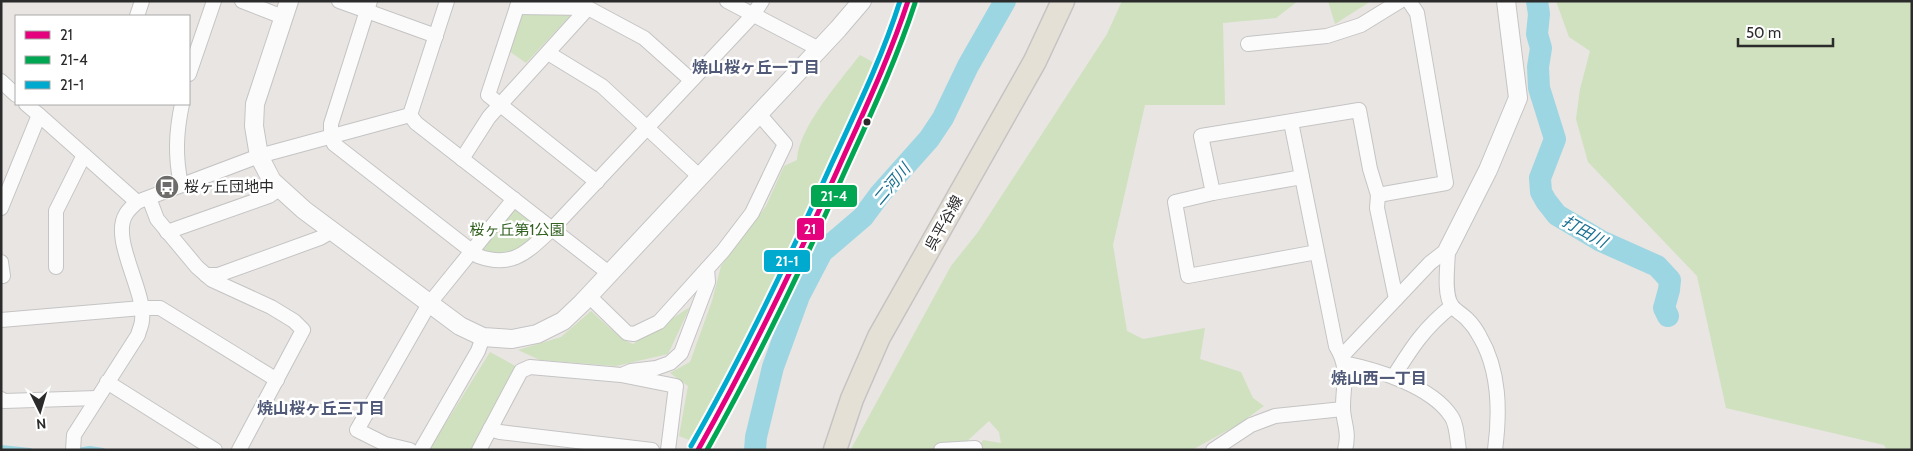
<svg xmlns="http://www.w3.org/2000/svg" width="1913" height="451" font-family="Cabin,'Noto Sans JP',sans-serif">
<rect width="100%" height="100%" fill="#e9e5e2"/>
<g fill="#cfe1be">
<path d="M 1122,1 L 1298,1 L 1276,18 L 1223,23 L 1225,105 L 1145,105 L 1113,245 L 1127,331 L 1143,339 L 1205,328 L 1200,359 L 1241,372 L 1253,398 L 1264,406 L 1239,424 L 1192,450 L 981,450 L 978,448 L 983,440 L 1001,443 L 999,432 L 989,421 L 964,444 L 937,445 L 933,450 L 851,449 L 951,266 L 978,232 L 1107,34 Z"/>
<path d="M 1328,1 L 1371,1 L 1335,24 Z"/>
<path d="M 1556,1 L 1912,1 L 1912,450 L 1887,450 L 1884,445 L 1726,408 L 1697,276 L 1588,162 L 1576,119 L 1580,89 L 1590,51 L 1569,37 Z"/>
<path d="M 520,14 L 526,14 L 571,15 L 526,63 L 509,51 Z"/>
<path d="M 860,55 L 878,65 L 744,343 L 689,440 L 679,436 L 688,386 L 670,373 L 690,362 L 712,301 L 721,266 L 766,206 L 784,166 L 797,160 C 798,128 840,81 860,55 Z"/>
<path d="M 515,204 L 546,230 L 525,248 L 501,259 L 478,251 Z"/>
<path d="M 690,307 L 668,354 L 616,366 L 540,360 L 518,350 L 561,337 L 591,311 L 622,339 L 633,344 Z"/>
<path d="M 490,352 L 517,367 L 472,450 L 429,450 Z"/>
</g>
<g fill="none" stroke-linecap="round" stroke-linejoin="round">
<g stroke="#9dd6e3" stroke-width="4">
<path d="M 1,447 L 30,450"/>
<path d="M 76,450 L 90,448 L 103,450"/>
</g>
<g stroke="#9dd6e3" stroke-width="22">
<path d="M 1537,1 L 1539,14 L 1537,34 L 1541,48 L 1538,67 L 1539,88 L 1555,139 L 1540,178 L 1541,192 L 1546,201 L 1557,215 L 1601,241 L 1657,266 L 1670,280 L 1669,290 L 1664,308 L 1668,316"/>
<path d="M 755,450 L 756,437 L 773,367 L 799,296 L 822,252 L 863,217 L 880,194 L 929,139 L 943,118 L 968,66 L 1005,1"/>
</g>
<g stroke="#c5c4c4" stroke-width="16">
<g id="minor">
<path d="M 242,1 L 283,17"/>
<path d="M 339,1 L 436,36"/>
<path d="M 370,1 L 331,124 L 331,137 L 334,144 L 478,256 C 513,269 528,251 552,229 L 753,15 L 762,1"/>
<path d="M 447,1 L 410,115 L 416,123 L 610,274"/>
<path d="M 519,1 L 488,95 L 597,182"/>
<path d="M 727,1 L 819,49"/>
<path d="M 517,7 L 588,8 L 644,38 L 691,80"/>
<path d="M 137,16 L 142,1"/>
<path d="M 1248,44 L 1327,36 L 1361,25 L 1400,1"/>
<path d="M 548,53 L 602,86 L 700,177"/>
<path d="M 189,74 L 214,1"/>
<path d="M 1,81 L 16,95"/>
<path d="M 26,104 L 39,115"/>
<path d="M 1291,122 L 1336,346 C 1350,369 1343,383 1343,407 C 1343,423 1350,431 1345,450"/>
<path d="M 462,159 L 489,117 L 588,8"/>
<path d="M 181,185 C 175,156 176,133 182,104"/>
<path d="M 1213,193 L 1302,177"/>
<path d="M 1378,195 L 1446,183 L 1417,13 L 1409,1"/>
<path d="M 149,198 L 157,219 L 197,267 L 212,280 L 271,307 L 294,321 L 303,330 L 239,450"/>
<path d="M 1,208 L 39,115 L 137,202"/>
<path d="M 167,232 L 269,196 L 280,188"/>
<path d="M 1448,249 C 1448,264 1443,294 1452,306 C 1456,311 1462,314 1467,319 C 1472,324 1477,331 1480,337 C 1500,371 1500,412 1495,450"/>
<path d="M 1317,252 L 1188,276 L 1175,202 L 1213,193 L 1201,136 L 1359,110 L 1370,169 L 1378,195 L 1377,208 L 1396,299"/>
<path d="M 1,262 L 3,276"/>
<path d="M 56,267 L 56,211 L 84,155"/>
<path d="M 206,275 L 218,275 L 320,238 L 332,231"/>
<path d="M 589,296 L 627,333 L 634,334 L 659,322 L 723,251 L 752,213 L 785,144 L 759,114"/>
<path d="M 1,320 L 142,308 L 160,308 L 277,380"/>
<path d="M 1342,356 L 1430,263 L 1448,249"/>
<path d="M 1344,363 C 1378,370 1431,386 1451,416 C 1457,424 1457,440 1459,450"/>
<path d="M 624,374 L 631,371 L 656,368 L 670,363 L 681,353 L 708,282 L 707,269"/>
<path d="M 1394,376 C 1412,347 1425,327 1452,306"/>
<path d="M 107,382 L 215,450"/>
<path d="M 1,399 L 4,401 L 97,398"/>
<path d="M 490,429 L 500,432 L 652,450"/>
<path d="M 73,450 L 74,435 L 138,335 C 139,330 142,325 142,320 C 146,291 110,239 126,214 C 129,209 133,206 137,202 L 259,156 L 410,115"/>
<path d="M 410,450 L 385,444 L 357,430 L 429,304 L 514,199"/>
<path d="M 421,450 L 478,351 L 483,337"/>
<path d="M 479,450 L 521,371 L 530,367 L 621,375 L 676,386 L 668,450"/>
<path d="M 941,450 L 975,448"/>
<path d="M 1213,450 L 1251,425 L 1275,416 L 1343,409"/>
</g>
</g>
<g stroke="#c5c4c4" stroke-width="20">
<g id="tertiary">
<path d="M 289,1 L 255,104 L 254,126 L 259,156 L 272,181 L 304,210 L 460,326 L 483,337 L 512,339 L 537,334 L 563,321 L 582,303 L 838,29 L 862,1"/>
<path d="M 1448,249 L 1488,170 L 1518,98 L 1506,1"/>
<path d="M 698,450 C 774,320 832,181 894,44 L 908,1"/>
</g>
</g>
<g stroke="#c5c3c2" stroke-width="25">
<path id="primary" d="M 835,450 L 852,399 L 879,337 L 1035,61 L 1063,1"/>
</g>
<use href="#minor" stroke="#fcfbfb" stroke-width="14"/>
<use href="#tertiary" stroke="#fcfbfb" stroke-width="18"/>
<use href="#primary" stroke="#e5e0d6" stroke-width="22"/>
<g stroke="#fff" stroke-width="9">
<path id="bus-1" d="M 698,450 C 750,358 795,264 838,169 C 863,113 889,59 908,1"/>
</g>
<g stroke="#fff" stroke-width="9">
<path id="bus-2" d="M 707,450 C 758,359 803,266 845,171 C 870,116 896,61 915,3"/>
</g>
<g stroke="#fff" stroke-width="9">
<path id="bus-3" d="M 691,446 C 743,355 788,261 831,165 C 856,111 882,58 900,1"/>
</g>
<use href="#bus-1" stroke="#e5007d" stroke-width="5"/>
<use href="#bus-2" stroke="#00a651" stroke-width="5"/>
<use href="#bus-3" stroke="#00a9ce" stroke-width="5"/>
</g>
<defs>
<g id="bus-disc" transform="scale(1.25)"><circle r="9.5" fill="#6e6c6b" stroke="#fff"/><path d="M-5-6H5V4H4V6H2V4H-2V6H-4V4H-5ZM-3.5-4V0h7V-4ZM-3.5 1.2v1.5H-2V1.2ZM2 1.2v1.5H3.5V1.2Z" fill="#fff"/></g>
</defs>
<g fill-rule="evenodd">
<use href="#bus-disc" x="167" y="187"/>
</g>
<circle fill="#2b2b2b" stroke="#fff" stroke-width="2" cx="867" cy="122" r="4.5"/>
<g text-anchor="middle" stroke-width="5" stroke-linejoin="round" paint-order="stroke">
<g font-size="15" fill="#2b2b2b" stroke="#fff" text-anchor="start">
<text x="184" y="192">桜ヶ丘団地中</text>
</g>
<g font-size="15" fill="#2b2b2b" stroke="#fff">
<text transform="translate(944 223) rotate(-61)" y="5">呉平谷線</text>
</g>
<g font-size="15" fill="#336221" stroke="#fff">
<text x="517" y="235">桜ヶ丘第1公園</text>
</g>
<g font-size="16" font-weight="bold" fill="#505a78" stroke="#fff">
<text x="756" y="73">焼山桜ヶ丘一丁目</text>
<text x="1379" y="384">焼山西一丁目</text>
<text x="321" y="414">焼山桜ヶ丘三丁目</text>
</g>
<g font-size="16" font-style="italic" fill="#1a7091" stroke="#fff">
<text transform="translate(891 184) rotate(-50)" y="6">二河川</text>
<text transform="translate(1585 231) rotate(29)" y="6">打田川</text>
</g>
</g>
<g stroke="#fff" stroke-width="2">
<rect x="810" y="184" width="48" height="24" rx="5" fill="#00a651"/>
<rect x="796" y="217" width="29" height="24" rx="5" fill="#e5007d"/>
<rect x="763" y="249" width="48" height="24" rx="5" fill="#00a9ce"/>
</g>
<g font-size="14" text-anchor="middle" font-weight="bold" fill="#fff">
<text x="834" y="201">21-4</text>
<text x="810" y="234">21</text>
<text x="787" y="266">21-1</text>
</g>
<rect width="1913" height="451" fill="none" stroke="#2b2b2b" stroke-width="5"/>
<rect x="15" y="15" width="175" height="90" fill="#ffffff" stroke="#aaaaaa"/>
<rect x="25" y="31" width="25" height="8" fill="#e5007d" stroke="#aaaaaa"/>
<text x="60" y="40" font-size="15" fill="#2b2b2b">21</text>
<rect x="25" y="56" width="25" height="8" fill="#00a651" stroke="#aaaaaa"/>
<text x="60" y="65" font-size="15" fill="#2b2b2b">21-4</text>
<rect x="25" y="81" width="25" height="8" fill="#00a9ce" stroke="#aaaaaa"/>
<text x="60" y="90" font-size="15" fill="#2b2b2b">21-1</text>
<g transform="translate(40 411) rotate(175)" stroke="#ffffff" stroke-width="4" paint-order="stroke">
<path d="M0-4L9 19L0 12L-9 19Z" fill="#2b2b2b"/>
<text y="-8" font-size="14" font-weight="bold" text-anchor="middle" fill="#2b2b2b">N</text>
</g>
<path d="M1738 38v8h95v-8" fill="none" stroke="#2b2b2b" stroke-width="2.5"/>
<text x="1746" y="38" font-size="15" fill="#2b2b2b" stroke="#ffffff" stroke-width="4" paint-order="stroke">50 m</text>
</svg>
